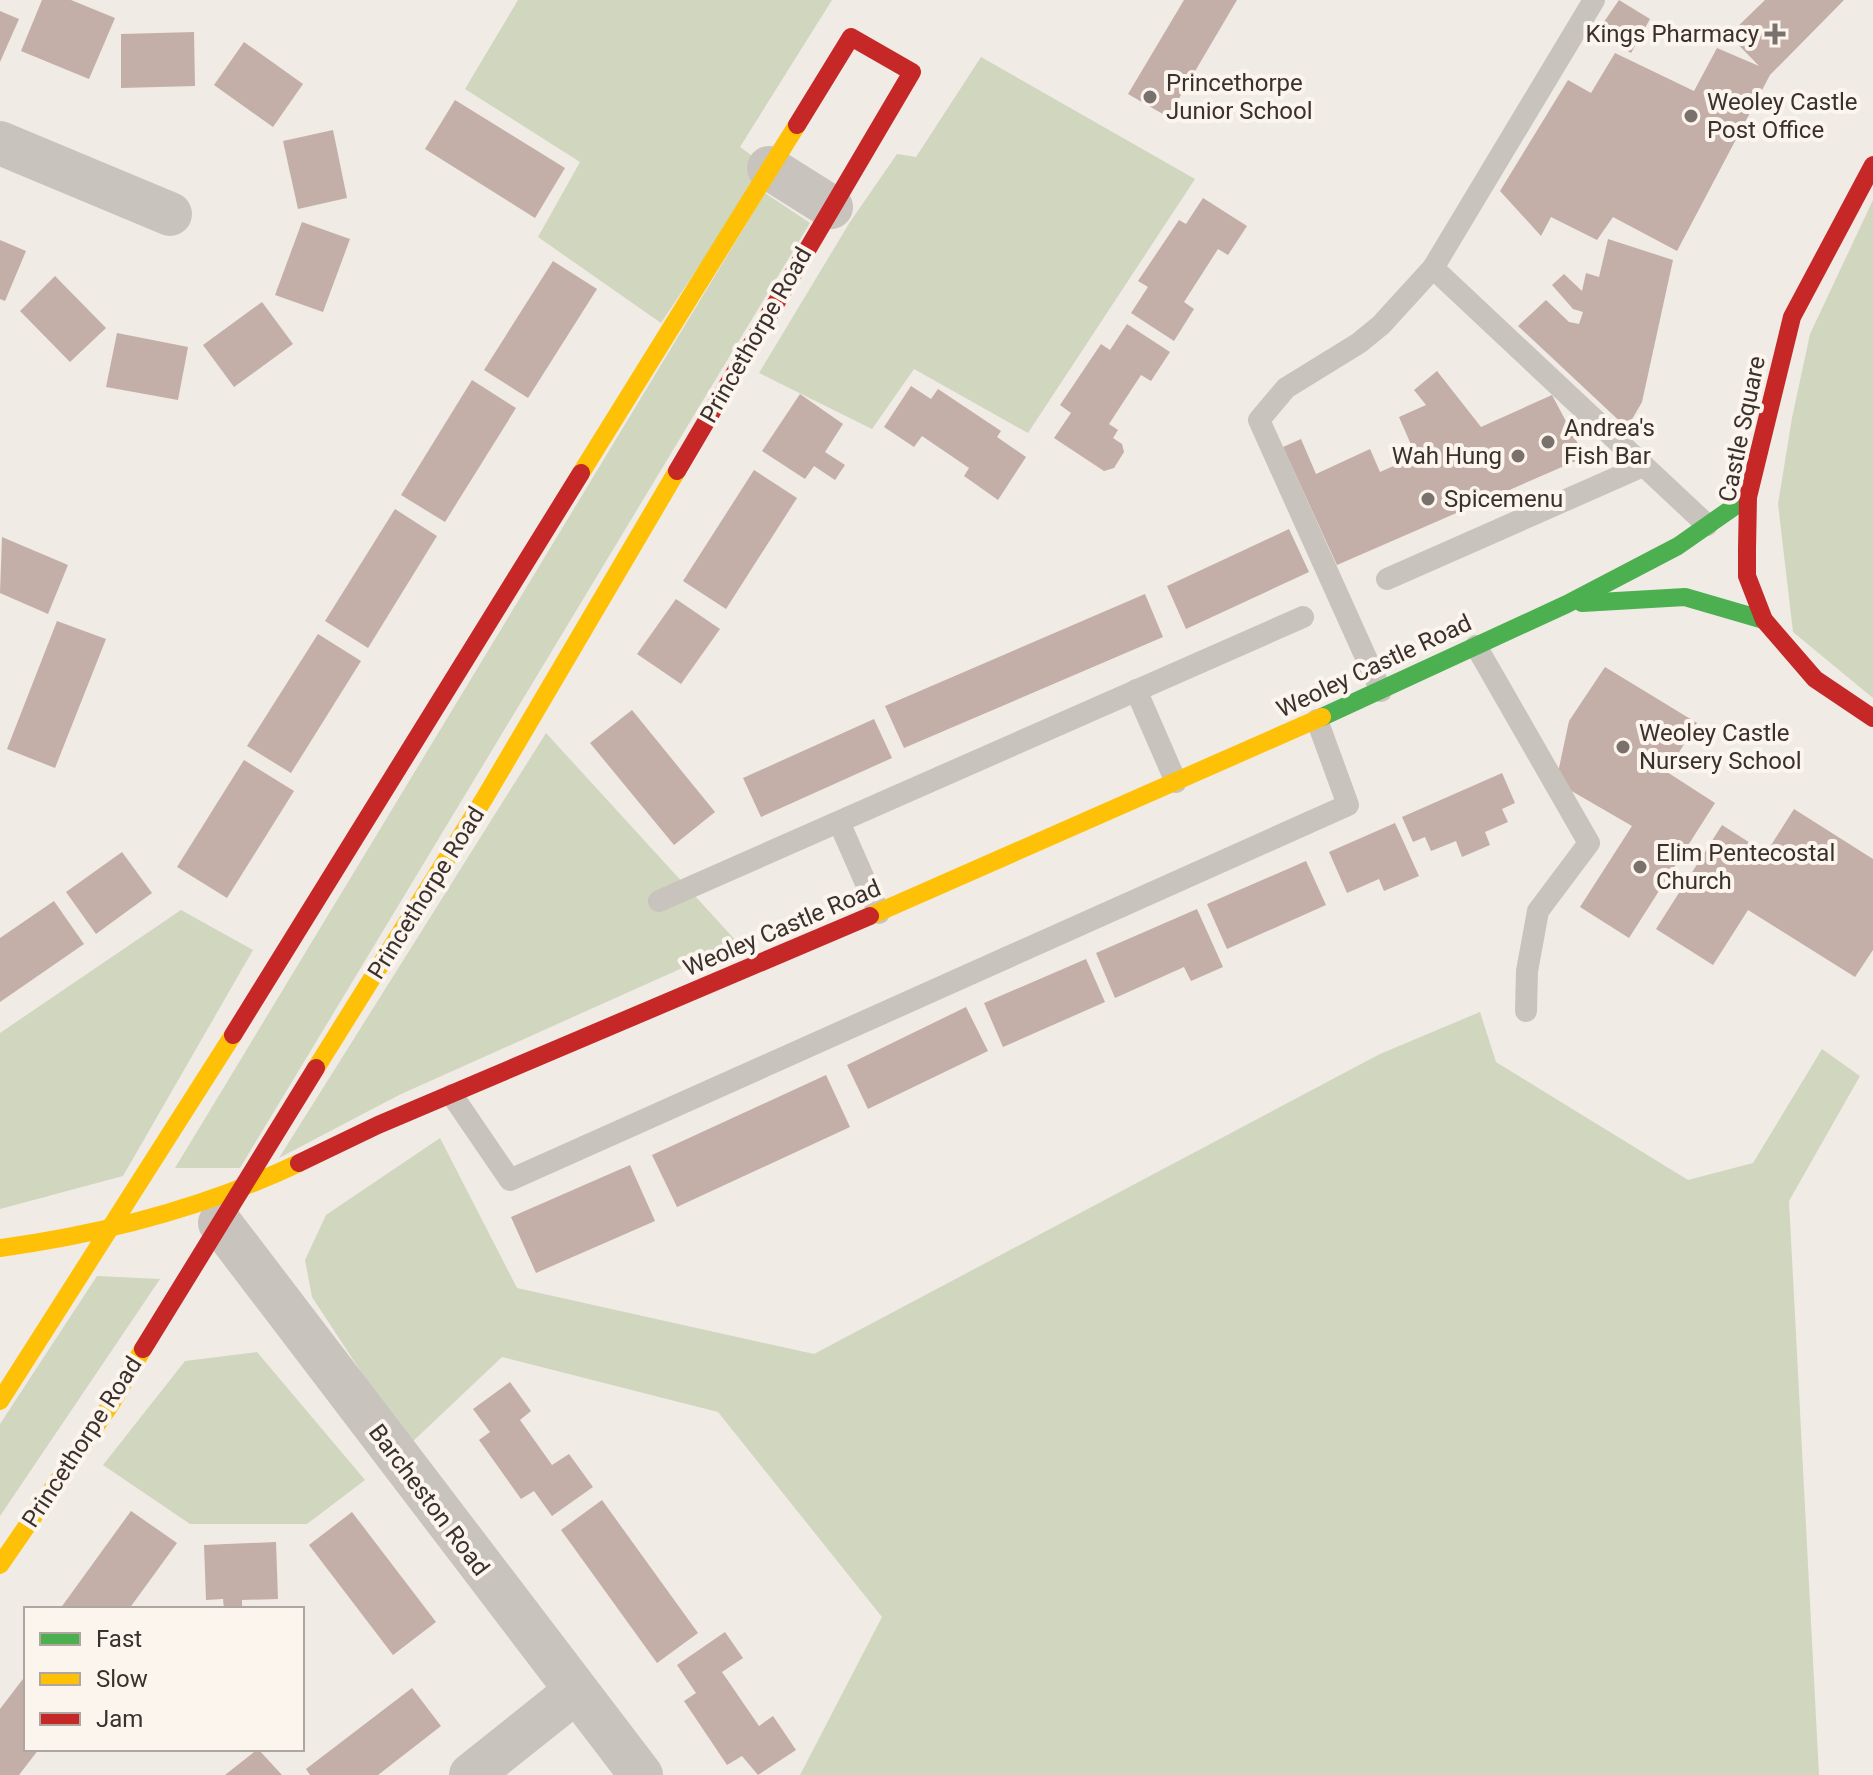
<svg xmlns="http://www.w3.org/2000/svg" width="1873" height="1775" font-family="Roboto,sans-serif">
<rect width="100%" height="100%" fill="#f0ebe5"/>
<g fill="#d1d6bf">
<path d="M 518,0 L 832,0 L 740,147 L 766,166 L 661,323 L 538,237 L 580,162 L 465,89 Z"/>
<path d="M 981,57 L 1195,179 L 1028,433 L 914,369 L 872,429 L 759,373 L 850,222 L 897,154 L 916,157 Z"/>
<path d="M 765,193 L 810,223 L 240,1168 L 175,1168 Z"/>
<path d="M 1873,200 L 1873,698 L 1793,632 L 1778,504 L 1792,418 L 1810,334 Z"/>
<path d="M 546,733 L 738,943 L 399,1095 L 279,1158 Z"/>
<path d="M 181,910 L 253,950 L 123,1176 L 0,1209 L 0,1033 Z"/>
<path d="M 1480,1012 L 1496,1062 L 1688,1180 L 1753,1163 L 1822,1049 L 1860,1076 L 1789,1201 L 1819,1775 L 800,1775 L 882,1617 L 718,1412 L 502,1357 L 409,1445 L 312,1297 L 305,1260 L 326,1215 L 440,1138 L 517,1288 L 814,1354 L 1380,1054 Z"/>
<path d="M 97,1276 L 160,1279 L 0,1516 L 0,1424 Z"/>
<path d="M 257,1352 L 365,1480 L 307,1524 L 190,1524 L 103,1465 L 185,1361 Z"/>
</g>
<g fill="#c3afa7">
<path d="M 42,0 L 71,0 L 115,18 L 89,79 L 21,51 Z"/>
<path d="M 1184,0 L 1237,0 L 1168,117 L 1128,94 Z"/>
<path d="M 1619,0 L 1650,19 L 1631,53 L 1597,32 Z"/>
<path d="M 1765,0 L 1844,0 L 1770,75 L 1677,251 L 1613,217 L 1597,240 L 1551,217 L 1541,236 L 1500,191 L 1568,80 L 1591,93 L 1615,53 L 1694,91 L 1717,48 L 1759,66 L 1729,35 Z"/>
<path d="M 0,11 L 19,19 L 0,62 Z"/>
<path d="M 194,32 L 195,86 L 121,88 L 121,34 Z"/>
<path d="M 244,42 L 303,84 L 273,127 L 214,85 Z"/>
<path d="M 455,100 L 565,168 L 535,218 L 425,149 Z"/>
<path d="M 333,130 L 347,198 L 298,209 L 283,141 Z"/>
<path d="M 1203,198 L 1247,226 L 1228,255 L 1218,249 L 1184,302 L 1194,309 L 1174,341 L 1131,313 L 1148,287 L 1138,281 L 1179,220 L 1186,224 Z"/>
<path d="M 302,222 L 350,239 L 323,312 L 275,295 Z"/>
<path d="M 1608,239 L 1673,260 L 1642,402 L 1627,428 L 1518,326 L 1546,300 L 1569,322 L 1579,324 L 1583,312 L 1573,309 L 1552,285 L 1564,274 L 1582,291 L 1586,273 L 1599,277 Z"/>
<path d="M 0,240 L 26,251 L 5,301 L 0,299 Z"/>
<path d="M 553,261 L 597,289 L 528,398 L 484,370 Z"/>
<path d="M 55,276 L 106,328 L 70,362 L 20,311 Z"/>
<path d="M 262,302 L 293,344 L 234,387 L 203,345 Z"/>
<path d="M 1127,324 L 1170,352 L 1151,381 L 1141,375 L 1109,424 L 1118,430 L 1113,438 L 1122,444 L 1124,452 L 1114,468 L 1104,471 L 1054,438 L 1071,413 L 1060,405 L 1101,344 L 1110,350 Z"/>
<path d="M 117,333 L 188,347 L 178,400 L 106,387 Z"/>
<path d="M 1437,371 L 1481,427 L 1552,395 L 1585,457 L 1337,565 L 1283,447 L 1301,439 L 1316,474 L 1370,449 L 1380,472 L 1416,456 L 1399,417 L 1426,405 L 1414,390 Z"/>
<path d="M 472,380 L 516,408 L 445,522 L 401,495 Z"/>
<path d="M 911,386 L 931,399 L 938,389 L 1001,431 L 997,437 L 1026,457 L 998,500 L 964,476 L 969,468 L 922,436 L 914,447 L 884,427 Z"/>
<path d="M 800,394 L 843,424 L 825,452 L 845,465 L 835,480 L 814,466 L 805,479 L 762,451 Z"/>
<path d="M 754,470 L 797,498 L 726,609 L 683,581 Z"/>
<path d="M 395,509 L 437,536 L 368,648 L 325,621 Z"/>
<path d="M 1289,529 L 1309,572 L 1186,629 L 1167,586 Z"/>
<path d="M 2,537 L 68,565 L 48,614 L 0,593 Z"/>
<path d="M 1145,594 L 1163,637 L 904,748 L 885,706 Z"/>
<path d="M 676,599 L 720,629 L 681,684 L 637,654 Z"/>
<path d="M 57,621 L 106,639 L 55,768 L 7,749 Z"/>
<path d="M 318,634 L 361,661 L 291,773 L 247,746 Z"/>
<path d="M 1605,667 L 1697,723 L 1667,772 L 1715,803 L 1629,938 L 1580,907 L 1632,826 L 1556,782 L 1569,721 Z"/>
<path d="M 632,710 L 715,812 L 674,845 L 590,743 Z"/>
<path d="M 874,719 L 892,758 L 761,817 L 743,778 Z"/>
<path d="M 244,760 L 294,791 L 227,898 L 177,867 Z"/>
<path d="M 1502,773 L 1515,803 L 1502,809 L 1508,822 L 1485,832 L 1490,845 L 1462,857 L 1456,841 L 1431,851 L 1425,837 L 1413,842 L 1402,817 Z"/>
<path d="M 1794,809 L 1873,859 L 1873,950 L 1855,977 L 1748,910 L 1713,965 L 1656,929 L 1722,825 L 1766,853 Z"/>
<path d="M 1395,823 L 1419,876 L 1384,891 L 1379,879 L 1347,893 L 1329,852 Z"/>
<path d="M 122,852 L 152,893 L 96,934 L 66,892 Z"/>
<path d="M 1306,861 L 1326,905 L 1227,949 L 1207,904 Z"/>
<path d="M 54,901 L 84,944 L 0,1002 L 0,938 Z"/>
<path d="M 1197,909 L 1223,967 L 1191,981 L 1184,967 L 1115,998 L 1096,953 Z"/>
<path d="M 1086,959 L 1105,1002 L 1003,1047 L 984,1003 Z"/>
<path d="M 966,1007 L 988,1051 L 868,1109 L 847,1065 Z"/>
<path d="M 826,1075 L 850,1127 L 677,1207 L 652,1155 Z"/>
<path d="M 630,1165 L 655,1221 L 536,1273 L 511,1217 Z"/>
<path d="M 510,1382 L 531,1411 L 520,1420 L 552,1465 L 569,1454 L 593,1487 L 552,1516 L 534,1491 L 521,1499 L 479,1440 L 490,1432 L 473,1409 Z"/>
<path d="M 602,1500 L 698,1633 L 657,1663 L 561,1530 Z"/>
<path d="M 131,1511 L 177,1543 L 129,1609 L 60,1609 Z"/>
<path d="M 352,1512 L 436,1622 L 393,1655 L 309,1545 Z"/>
<path d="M 276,1542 L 278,1599 L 242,1600 L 242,1609 L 224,1609 L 223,1599 L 206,1600 L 204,1545 Z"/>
<path d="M 725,1632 L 743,1658 L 722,1672 L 759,1726 L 773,1716 L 796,1750 L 758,1775 L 742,1756 L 727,1765 L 684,1701 L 696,1693 L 677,1665 Z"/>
<path d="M 26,1675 L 26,1749 L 39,1749 L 19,1775 L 0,1775 L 0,1709 Z"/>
<path d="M 412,1688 L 441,1726 L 378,1775 L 310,1775 L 306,1769 Z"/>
<path d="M 258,1749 L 282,1775 L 225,1775 Z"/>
</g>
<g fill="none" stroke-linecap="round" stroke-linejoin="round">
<g stroke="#c9c3be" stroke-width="22">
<path d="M 1433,268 L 1707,525"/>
<path d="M 1387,579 L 1643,466"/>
<path d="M 1476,646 L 1589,843 L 1538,911 L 1527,971 L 1526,1011"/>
<path d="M 1136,690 L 1176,782"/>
<path d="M 1381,691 L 1259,420 L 1286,388 L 1359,343 L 1381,325 L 1433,268 L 1594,0"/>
<path d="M 839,822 L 879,913"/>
<path d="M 659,901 L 1303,617"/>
<path d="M 452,1095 L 510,1180 L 1348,805 L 1317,720"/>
</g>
<g stroke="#c9c3be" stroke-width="44">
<path d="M 0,143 L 170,214"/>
<path d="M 769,168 L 831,207"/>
<path d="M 220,1223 L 641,1775"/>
<path d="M 471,1775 L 575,1692"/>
</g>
<g stroke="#4caf50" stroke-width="18">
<path d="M 1582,603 L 1685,597 L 1764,620"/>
<path d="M 1322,717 L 1567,604 L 1678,546 L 1748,497"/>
</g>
<g stroke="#ffc107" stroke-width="18">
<path d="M 581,473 L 797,125"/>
<path d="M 870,916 L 1322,717"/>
<path d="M 316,1068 L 484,799 L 677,471"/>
<path d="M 0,1248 C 103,1234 206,1207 299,1163"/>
<path d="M 0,1401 L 233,1035"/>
<path d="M 0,1565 L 111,1404 L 143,1349"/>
</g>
<g stroke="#c62828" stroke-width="18">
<path d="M 1873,165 L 1792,317 L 1748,497 L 1747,549 L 1747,576 L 1764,620 L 1815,679 L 1873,718"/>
<path d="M 677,471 L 912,72 L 851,37 L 797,125"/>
<path d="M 233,1035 L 581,473"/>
<path d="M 299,1163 L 378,1125 L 870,916"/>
<path d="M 143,1349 L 316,1068"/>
</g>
</g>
<g fill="#7a716c" stroke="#fbf5ee" stroke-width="3">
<path d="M1771 22h8v8h8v8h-8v8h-8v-8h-8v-8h8z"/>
<circle cx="1150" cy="97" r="8"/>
<circle cx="1691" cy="116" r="8"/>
<circle cx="1548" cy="442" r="8"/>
<circle cx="1518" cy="456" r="8"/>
<circle cx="1428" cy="499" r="8"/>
<circle cx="1623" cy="747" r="8"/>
<circle cx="1640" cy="867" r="8"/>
</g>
<g text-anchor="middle" stroke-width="8" stroke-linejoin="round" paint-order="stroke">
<g font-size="24" fill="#3b302b" stroke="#fbf5ee" text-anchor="start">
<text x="1759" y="42" text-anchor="end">Kings Pharmacy</text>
<text x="1166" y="91">Princethorpe<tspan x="1166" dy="28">Junior School</tspan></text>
<text x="1707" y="110">Weoley Castle<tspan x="1707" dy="28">Post Office</tspan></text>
<text x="1564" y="436">Andrea's<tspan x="1564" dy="28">Fish Bar</tspan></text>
<text x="1502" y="464" text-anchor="end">Wah Hung</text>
<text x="1444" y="507">Spicemenu</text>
<text x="1639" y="741">Weoley Castle<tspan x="1639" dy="28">Nursery School</tspan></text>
<text x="1656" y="861">Elim Pentecostal<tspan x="1656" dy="28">Church</tspan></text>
</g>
<g font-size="24" fill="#3b302b" stroke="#fbf5ee">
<text transform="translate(756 335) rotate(-60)" y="8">Princethorpe Road</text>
<text transform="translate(1742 429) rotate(-78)" y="8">Castle Square</text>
<text transform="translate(1374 666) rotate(-25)" y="8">Weoley Castle Road</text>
<text transform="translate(426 893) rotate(-58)" y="8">Princethorpe Road</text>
<text transform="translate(782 928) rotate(-23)" y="8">Weoley Castle Road</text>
<text transform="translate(82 1442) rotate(-57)" y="8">Princethorpe Road</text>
<text transform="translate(429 1500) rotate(53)" y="8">Barcheston Road</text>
</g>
</g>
<rect x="24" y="1607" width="280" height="144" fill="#fbf5ee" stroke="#aea6a0" stroke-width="2"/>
<rect x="40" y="1633" width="40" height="12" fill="#4caf50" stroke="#aea6a0" stroke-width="2"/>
<text x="96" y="1647" font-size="24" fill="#3b302b">Fast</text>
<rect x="40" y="1673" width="40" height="12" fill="#ffc107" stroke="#aea6a0" stroke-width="2"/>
<text x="96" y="1687" font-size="24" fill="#3b302b">Slow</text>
<rect x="40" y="1713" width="40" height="12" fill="#c62828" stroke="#aea6a0" stroke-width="2"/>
<text x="96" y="1727" font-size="24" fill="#3b302b">Jam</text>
</svg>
